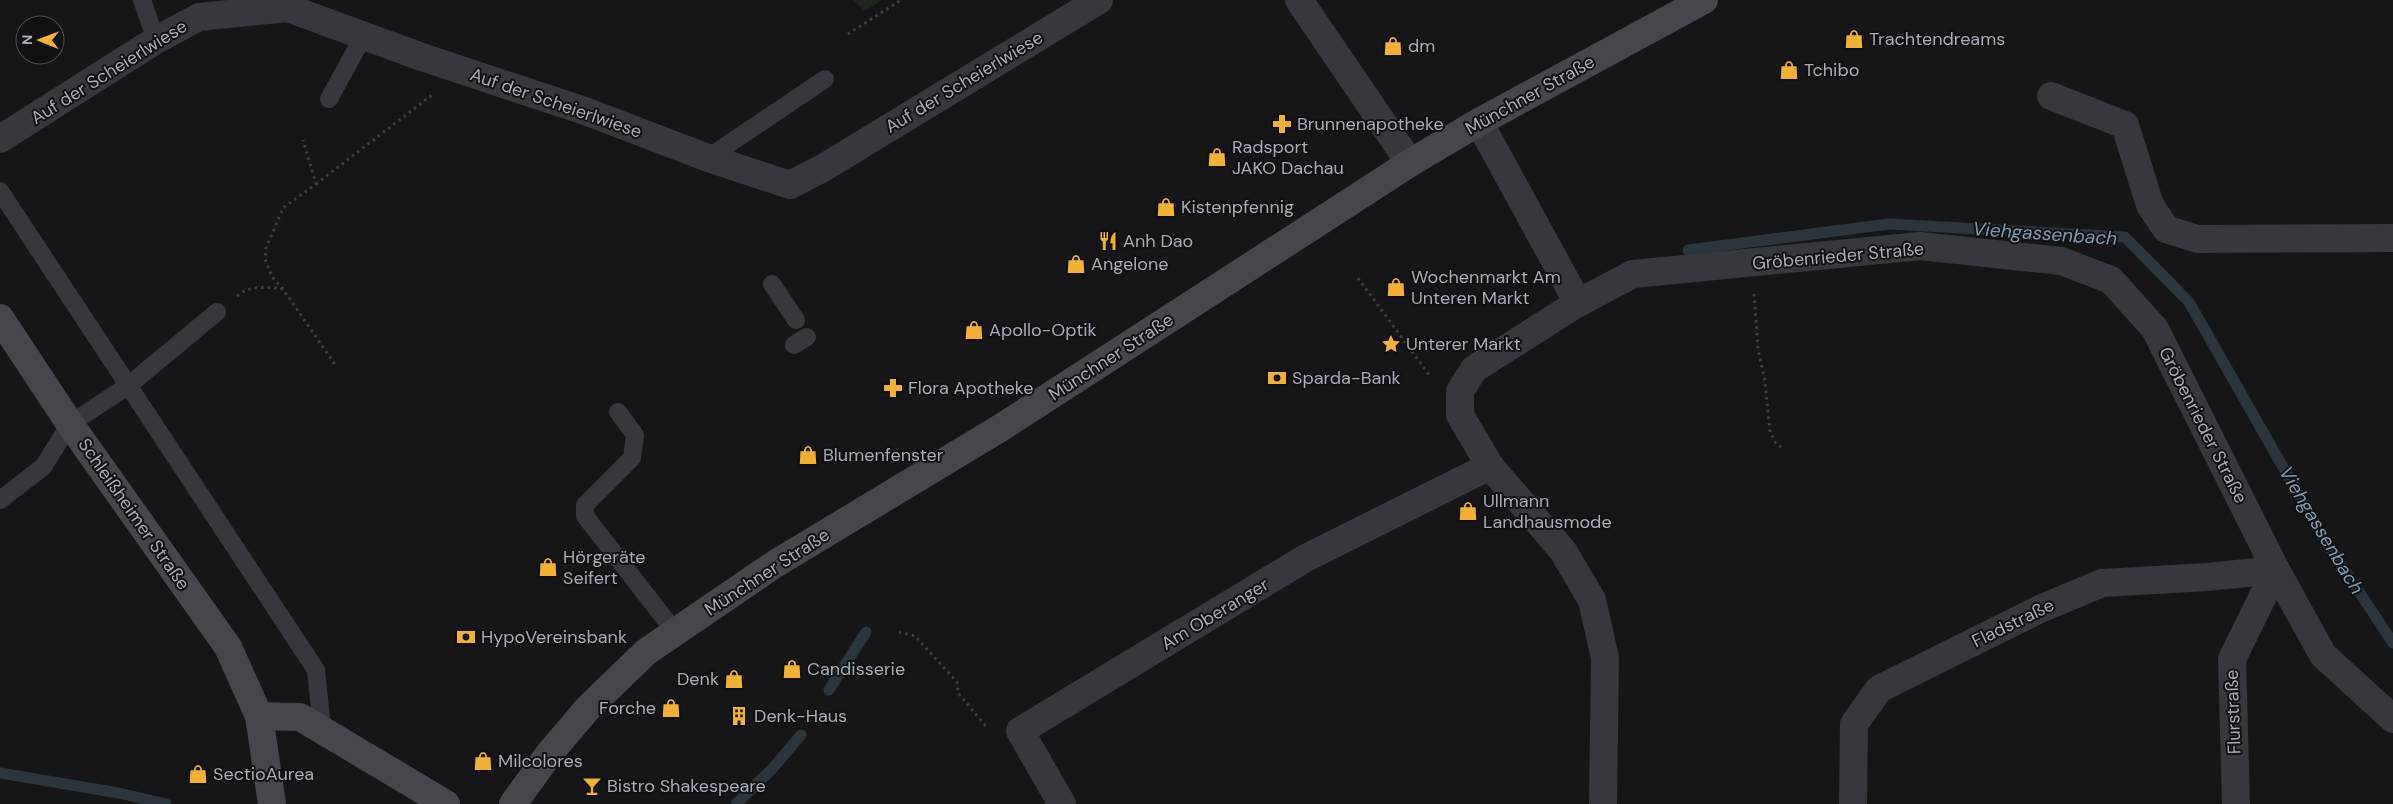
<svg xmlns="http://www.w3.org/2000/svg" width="2393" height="804" font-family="'DM Sans',sans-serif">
<rect width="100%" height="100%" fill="#161618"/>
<path fill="#1e261f" d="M 853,0 L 882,0 L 865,11 Z"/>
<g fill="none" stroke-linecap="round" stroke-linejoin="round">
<g stroke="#2c353c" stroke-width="11">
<path d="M 1688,250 L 1889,224 L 2125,237 L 2189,302 L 2324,539 L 2393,643"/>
<path d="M 829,690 L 866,632"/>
<path d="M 0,773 L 119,793 L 166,804"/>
<path d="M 736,804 L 772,769 L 801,735"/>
</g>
<g stroke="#3d3f44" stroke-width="3" stroke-dasharray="2.5 4" stroke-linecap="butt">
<path d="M 848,34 L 901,0"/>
<path d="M 316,184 L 432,95"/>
<path d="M 1358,278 L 1430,376"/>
<path d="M 283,289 L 272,277 L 265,259 L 266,248 L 283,208 L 316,184 L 303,140"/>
<path d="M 1754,294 L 1758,348 L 1765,382 L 1770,432 L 1776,443 L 1782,448"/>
<path d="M 237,296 C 250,285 267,287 283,289 L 336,366"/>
<path d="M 899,632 L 915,636 L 957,682 L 958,693 L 985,725 L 989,726"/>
</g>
<g stroke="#37383d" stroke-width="18">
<path d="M 142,0 L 156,40"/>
<path d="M 329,99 L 364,35"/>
<path d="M 708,158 L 825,79"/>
<path d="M 0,191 L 316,670 L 322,728"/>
<path d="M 772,284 L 796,320"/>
<path d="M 794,345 L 807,337"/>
<path d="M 618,412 L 635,435 L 632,458 L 585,505 L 585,516 L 675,632"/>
<path d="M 0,500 L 43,467 L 70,424 L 129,385 L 217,312"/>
</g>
<g stroke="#37383d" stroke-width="28">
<path d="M 1299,0 L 1410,163"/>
<path d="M 2051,96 L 2125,125 L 2150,205 L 2166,229 L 2197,239 L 2393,238"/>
<path d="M 1479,122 L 1578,303"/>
<path d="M 0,139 L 156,40 L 199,17 L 288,8 L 419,56 L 585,111 L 708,158 L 790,185 L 823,168 L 1099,0"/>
<path d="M 1062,804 L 1020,731 L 1304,559 L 1490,466"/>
<path d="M 1603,804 L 1605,658 L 1592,600 L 1563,551 L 1490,466 L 1460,415 L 1460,391 L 1474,369 L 1578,303 L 1633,274 L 1920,246 L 2061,261 L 2111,280 L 2155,329 L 2276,570 L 2323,655 L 2393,719"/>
<path d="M 1853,804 L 1854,724 L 1879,689 L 2040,609 L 2102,583 L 2207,577 L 2276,570"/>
<path d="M 2236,804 L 2232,659 L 2276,570"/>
</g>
<g stroke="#45474d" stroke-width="28">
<path d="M 0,318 L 70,424 L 228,647 L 259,716 L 272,804"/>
<path d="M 259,716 L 300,717 L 446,804"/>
<path d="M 513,804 L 549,754 L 588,708 L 646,652 L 775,564 L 1002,427 L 1410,163 L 1479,122 L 1704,0"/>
</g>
</g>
<defs>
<g id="shop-bare" transform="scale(1.5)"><path d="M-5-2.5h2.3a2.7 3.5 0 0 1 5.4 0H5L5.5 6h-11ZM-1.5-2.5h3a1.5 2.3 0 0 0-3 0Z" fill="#f2b134" stroke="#111113" stroke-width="2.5" paint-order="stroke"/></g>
<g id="pharmacy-bare" transform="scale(1.5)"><path d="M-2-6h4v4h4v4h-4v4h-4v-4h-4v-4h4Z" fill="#f2b134" stroke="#111113" stroke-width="2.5" paint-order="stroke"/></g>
<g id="restaurant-bare" transform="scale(1.5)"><path d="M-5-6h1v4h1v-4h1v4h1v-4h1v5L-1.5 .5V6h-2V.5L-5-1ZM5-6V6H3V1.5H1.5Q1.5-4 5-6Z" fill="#f2b134" stroke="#111113" stroke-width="2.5" paint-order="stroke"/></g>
<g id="sight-bare" transform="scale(1.5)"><path d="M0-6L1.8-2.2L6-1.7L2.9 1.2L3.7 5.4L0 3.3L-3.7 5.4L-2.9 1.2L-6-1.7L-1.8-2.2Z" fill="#f2b134" stroke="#111113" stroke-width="2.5" paint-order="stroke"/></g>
<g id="bank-bare" transform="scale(1.5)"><path d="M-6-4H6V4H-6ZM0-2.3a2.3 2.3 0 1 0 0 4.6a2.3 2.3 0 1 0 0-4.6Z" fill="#f2b134" stroke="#111113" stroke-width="2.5" paint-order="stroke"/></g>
<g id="building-bare" transform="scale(1.5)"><path d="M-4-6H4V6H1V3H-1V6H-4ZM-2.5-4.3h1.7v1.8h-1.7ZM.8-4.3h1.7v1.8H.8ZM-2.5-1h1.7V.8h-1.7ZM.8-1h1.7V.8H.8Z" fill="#f2b134" stroke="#111113" stroke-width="2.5" paint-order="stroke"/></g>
<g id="bar-bare" transform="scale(1.5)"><path d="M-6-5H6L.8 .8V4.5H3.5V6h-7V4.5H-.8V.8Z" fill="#f2b134" stroke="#111113" stroke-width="2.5" paint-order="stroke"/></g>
</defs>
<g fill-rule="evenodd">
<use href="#shop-bare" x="1854" y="39"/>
<use href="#shop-bare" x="1393" y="46"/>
<use href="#shop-bare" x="1789" y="70"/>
<use href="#pharmacy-bare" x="1282" y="124"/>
<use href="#shop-bare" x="1217" y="157"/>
<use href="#shop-bare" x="1166" y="207"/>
<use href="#restaurant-bare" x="1108" y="241"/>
<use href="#shop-bare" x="1076" y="264"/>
<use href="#shop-bare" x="1396" y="287"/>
<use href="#shop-bare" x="974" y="330"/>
<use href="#sight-bare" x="1391" y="344"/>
<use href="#bank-bare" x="1277" y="378"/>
<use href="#pharmacy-bare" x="893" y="388"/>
<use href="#shop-bare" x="808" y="455"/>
<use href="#shop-bare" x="1468" y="511"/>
<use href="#shop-bare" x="548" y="567"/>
<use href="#bank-bare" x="466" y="637"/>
<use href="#shop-bare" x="792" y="669"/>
<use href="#shop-bare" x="734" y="679"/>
<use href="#shop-bare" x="671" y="708"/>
<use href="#building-bare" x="739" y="716"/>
<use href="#shop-bare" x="483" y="761"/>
<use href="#shop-bare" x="198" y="774"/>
<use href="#bar-bare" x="592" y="786"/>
</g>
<g text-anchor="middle" stroke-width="4" stroke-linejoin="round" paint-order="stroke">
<g font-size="18" fill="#a8adb8" stroke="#111113" text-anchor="start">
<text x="1869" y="45">Trachtendreams</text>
<text x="1408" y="52">dm</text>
<text x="1804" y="76">Tchibo</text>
<text x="1297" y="130">Brunnenapotheke</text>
<text x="1232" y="153">Radsport<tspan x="1232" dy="21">JAKO Dachau</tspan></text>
<text x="1181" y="213">Kistenpfennig</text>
<text x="1123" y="247">Anh Dao</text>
<text x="1091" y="270">Angelone</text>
<text x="1411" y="283">Wochenmarkt Am<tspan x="1411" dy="21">Unteren Markt</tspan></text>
<text x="989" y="336">Apollo-Optik</text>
<text x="1406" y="350">Unterer Markt</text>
<text x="1292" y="384">Sparda-Bank</text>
<text x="908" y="394">Flora Apotheke</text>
<text x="823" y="461">Blumenfenster</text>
<text x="1483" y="507">Ullmann<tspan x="1483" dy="21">Landhausmode</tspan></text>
<text x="563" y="563">Hörgeräte<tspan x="563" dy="21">Seifert</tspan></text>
<text x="481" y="643">HypoVereinsbank</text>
<text x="807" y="675">Candisserie</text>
<text x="719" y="685" text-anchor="end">Denk</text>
<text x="656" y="714" text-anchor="end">Forche</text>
<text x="754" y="722">Denk-Haus</text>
<text x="498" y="767">Milcolores</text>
<text x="213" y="780">SectioAurea</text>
<text x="607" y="792">Bistro Shakespeare</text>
</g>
<g font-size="18" fill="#a8adb8" stroke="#111113">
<text transform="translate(109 72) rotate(-32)" y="6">Auf der Scheierlwiese</text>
<text transform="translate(964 82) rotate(-31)" y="6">Auf der Scheierlwiese</text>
<text transform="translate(1530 95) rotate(-29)" y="6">Münchner Straße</text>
<text transform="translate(556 103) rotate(19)" y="6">Auf der Scheierlwiese</text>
<text transform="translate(1838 256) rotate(-5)" y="6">Gröbenrieder Straße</text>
<text transform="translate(1111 357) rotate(-33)" y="6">Münchner Straße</text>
<text transform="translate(2203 425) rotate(63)" y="6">Gröbenrieder Straße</text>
<text transform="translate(134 514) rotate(55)" y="6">Schleißheimer Straße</text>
<text transform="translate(767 572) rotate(-33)" y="6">Münchner Straße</text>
<text transform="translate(1215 614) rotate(-31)" y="6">Am Oberanger</text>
<text transform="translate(2013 623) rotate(-26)" y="6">Fladstraße</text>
<text transform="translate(2233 712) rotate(-92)" y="6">Flurstraße</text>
</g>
<g font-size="19" font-style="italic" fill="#7f9bb3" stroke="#111113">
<text transform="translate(2045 233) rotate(4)" y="7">Viehgassenbach</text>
<text transform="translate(2322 530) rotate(59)" y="7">Viehgassenbach</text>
</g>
</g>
<g transform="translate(40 40) rotate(271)"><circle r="24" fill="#111113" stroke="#4d4f55"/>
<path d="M0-4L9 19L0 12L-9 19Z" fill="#f2b134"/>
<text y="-8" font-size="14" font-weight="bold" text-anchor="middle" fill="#a8adb8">N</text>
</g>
</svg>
